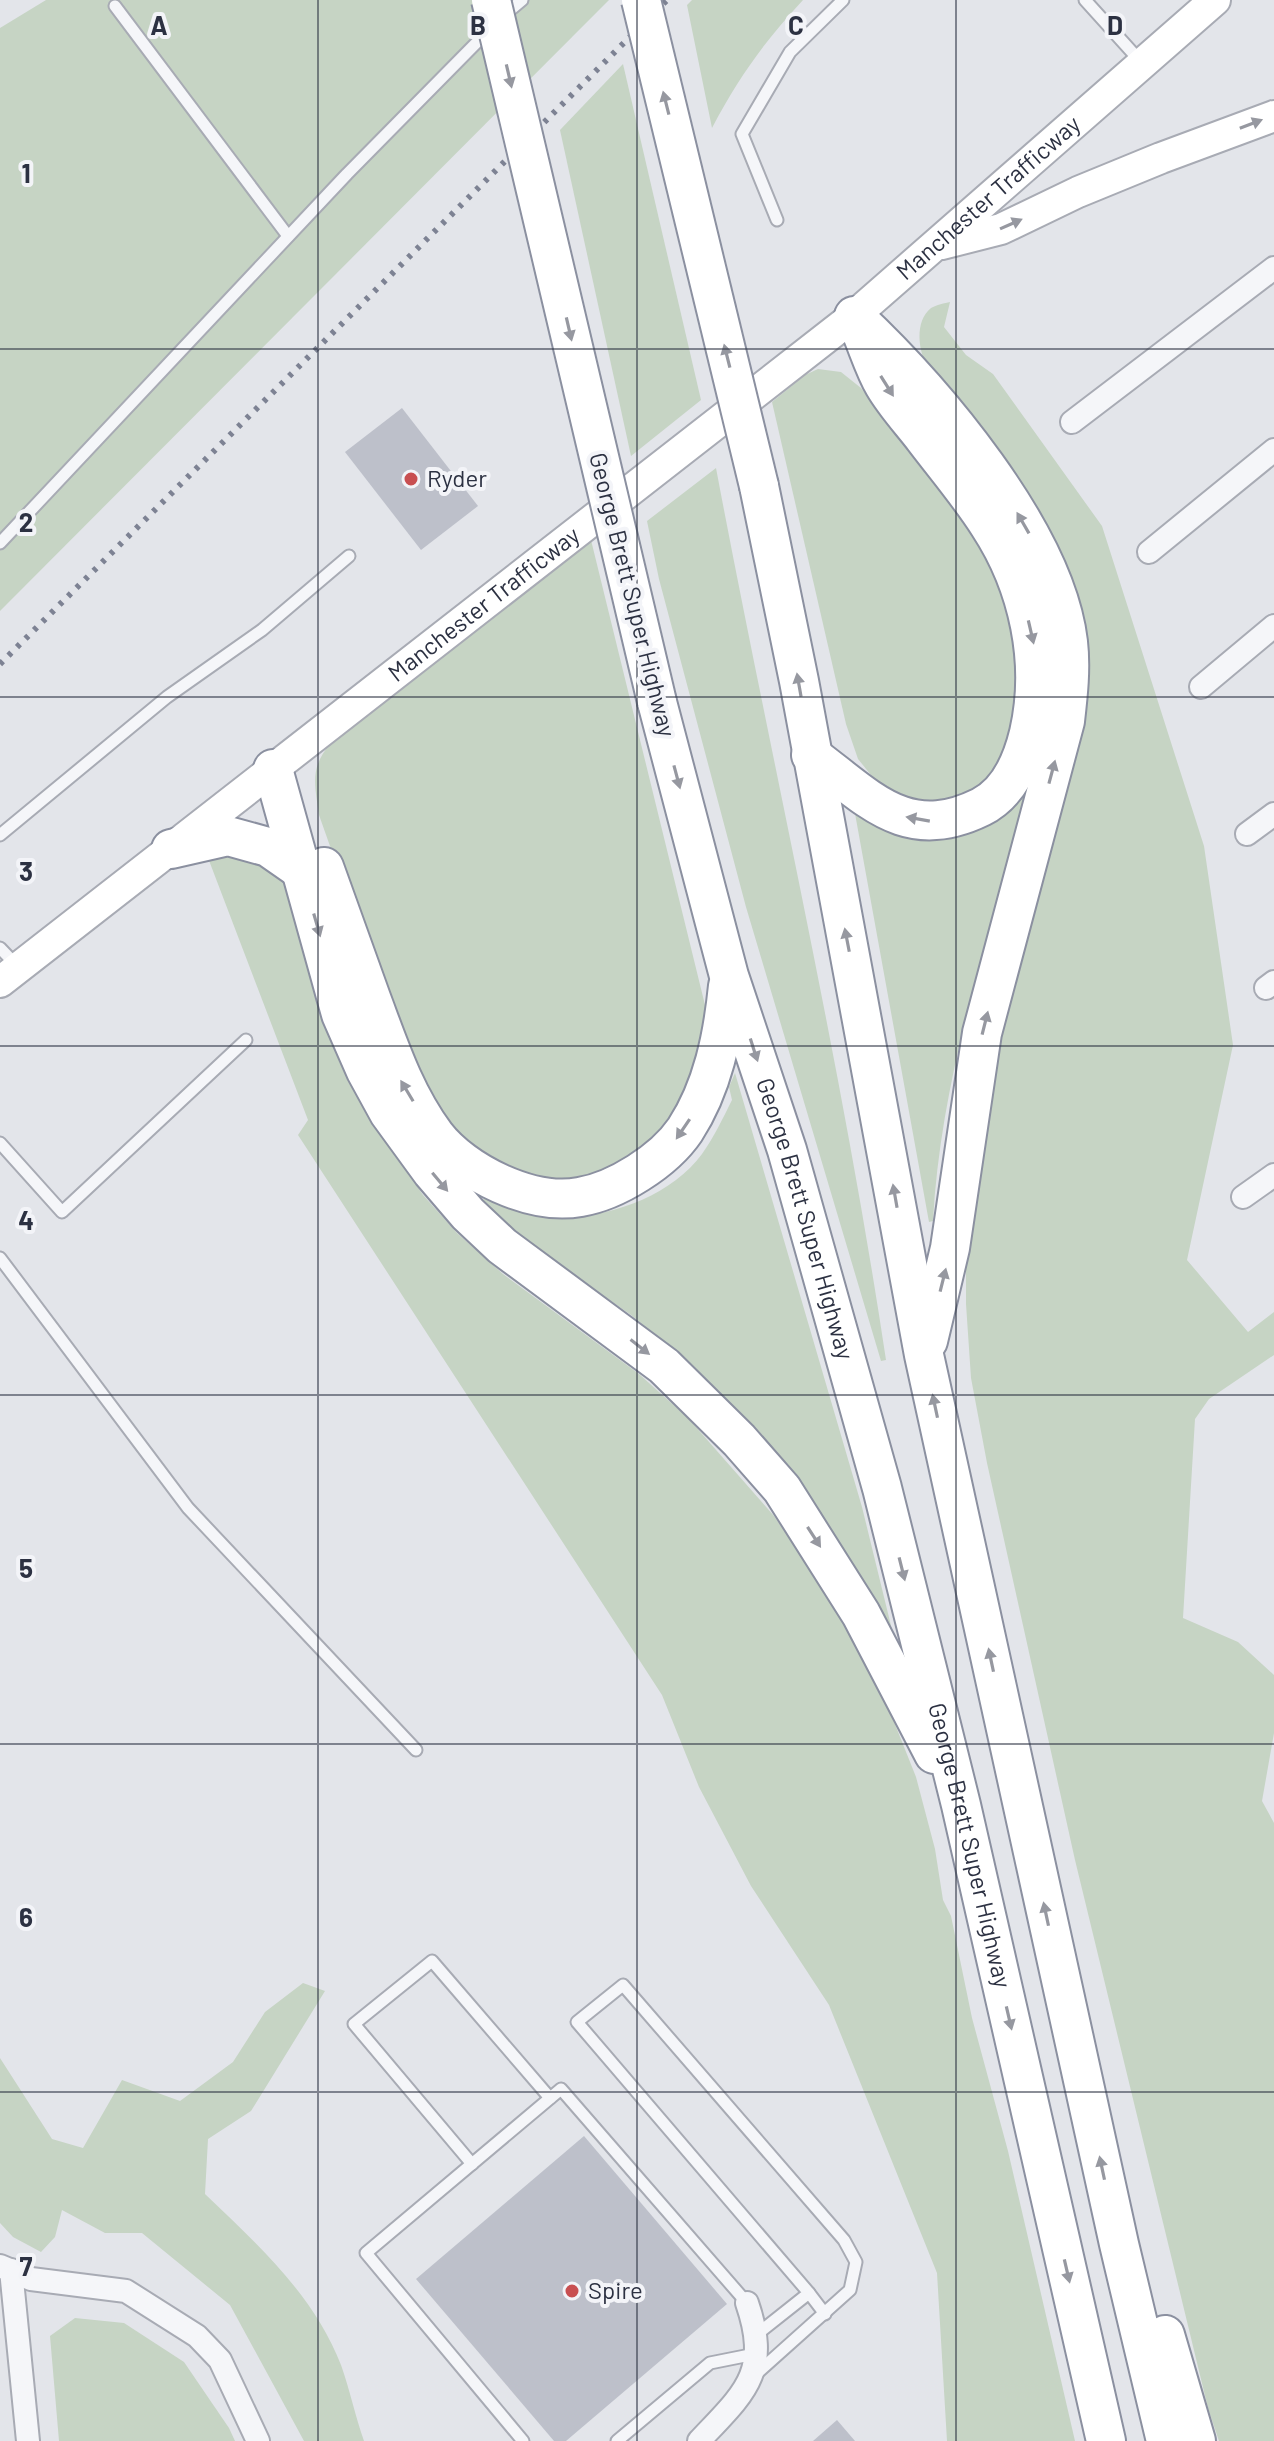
<svg xmlns="http://www.w3.org/2000/svg" width="1274" height="2441" font-family="Barlow,sans-serif">
<rect width="100%" height="100%" fill="#e3e5ea"/>
<g fill="#c6d4c4">
<path d="M 46,0 L 609,0 L 0,611 L 0,28 Z"/>
<path d="M 692,0 L 803,0 C 764,42 739,77 712,128 L 687,5 Z"/>
<path d="M 623,64 L 701,400 L 631,456 L 560,130 Z"/>
<path d="M 950,302 L 944,327 L 966,355 L 993,374 L 1102,526 L 1204,846 L 1233,1045 L 1187,1260 L 1248,1332 L 1274,1312 L 1274,1355 L 1209,1399 L 1195,1419 L 1183,1618 L 1238,1642 L 1274,1675 L 1274,1733 L 1262,1801 L 1274,1823 L 1274,2441 L 1219,2441 L 1208,2408 L 1075,1860 L 987,1463 L 971,1378 L 966,1304 L 966,1241 L 1062,562 C 1030,487 976,427 926,364 C 918,348 915,321 931,308 C 936,305 945,303 950,302 Z"/>
<path d="M 818,369 L 841,372 L 861,388 L 969,528 L 992,565 L 1008,602 L 1019,670 L 1009,748 L 987,784 L 949,804 L 905,803 L 875,780 L 858,759 L 846,724 L 772,402 L 805,375 Z"/>
<path d="M 716,468 C 772,765 841,1060 886,1360 L 881,1361 L 746,907 L 659,579 L 647,521 Z"/>
<path d="M 591,540 L 705,1005 L 707,1046 L 686,1110 L 609,1177 L 539,1183 L 472,1156 L 405,1058 L 319,815 C 315,785 309,768 331,743 Z"/>
<path d="M 1035,770 C 995,917 941,1069 933,1221 L 929,1222 L 854,808 L 901,835 Z"/>
<path d="M 228,846 L 286,873 L 364,1097 L 395,1154 L 423,1195 L 457,1233 L 503,1274 L 639,1374 L 688,1418 L 774,1516 L 854,1634 L 875,1674 L 916,1777 L 935,1849 L 943,1900 L 951,1916 L 972,2018 L 1008,2151 L 1075,2441 L 947,2441 L 937,2273 L 829,2005 L 751,1886 L 699,1787 L 662,1695 L 298,1135 L 308,1120 L 205,850 Z"/>
<path d="M 735,1073 L 862,1507 L 895,1642 L 753,1428 L 688,1362 L 631,1315 L 531,1245 L 481,1202 L 486,1197 C 506,1203 526,1212 546,1215 C 599,1223 670,1198 702,1154 C 714,1137 723,1118 732,1100 L 729,1087 Z"/>
<path d="M 303,1983 L 325,1991 L 251,2111 L 208,2139 L 205,2194 C 258,2245 314,2295 341,2365 C 350,2390 355,2416 364,2441 L 304,2441 L 230,2305 L 142,2233 L 105,2233 L 62,2210 L 55,2237 L 41,2252 L 13,2237 L 0,2223 L 0,2058 L 52,2139 L 83,2148 L 122,2080 L 180,2101 L 233,2062 L 265,2012 Z"/>
<path d="M 75,2318 L 124,2323 L 184,2362 L 229,2428 L 235,2441 L 59,2441 L 50,2336 Z"/>
</g>
<g fill="#bdc0ca">
<path d="M 402,408 L 478,506 L 421,550 L 345,452 Z"/>
<path d="M 584,2136 L 727,2304 L 566,2441 L 554,2441 L 416,2279 Z"/>
<path d="M 837,2420 L 855,2441 L 813,2441 Z"/>
</g>
<g fill="none" stroke-linecap="round" stroke-linejoin="round">
<g stroke="#a8abb4" stroke-width="15">
<g id="service">
<path d="M 1085,0 L 1141,62"/>
<path d="M 115,6 L 288,236"/>
<path d="M 503,16 L 522,0"/>
<path d="M 777,220 L 742,134 L 790,52 L 843,0"/>
<path d="M 0,543 L 347,174 L 491,28"/>
<path d="M 0,835 L 167,697 L 262,630 L 349,556"/>
<path d="M 0,948 L 18,967"/>
<path d="M 0,1143 L 62,1212 L 246,1040"/>
<path d="M 0,1258 L 188,1508 L 416,1750"/>
<path d="M 472,2164 L 354,2024 L 432,1961 L 550,2098"/>
<path d="M 809,2293 L 825,2314"/>
<path d="M 755,2375 L 850,2290 L 856,2262 L 844,2240 L 623,1985 L 577,2022 L 809,2293 L 756,2335"/>
<path d="M 523,2441 L 366,2253 L 561,2089 L 747,2303"/>
<path d="M 617,2441 L 710,2363 L 755,2354"/>
</g>
</g>
<g stroke="#a8abb4" stroke-width="26">
<g id="minor">
<path d="M 1072,422 L 1274,268"/>
<path d="M 1149,552 L 1274,450"/>
<path d="M 1201,687 L 1274,626"/>
<path d="M 1247,834 L 1274,814"/>
<path d="M 1266,988 L 1274,982"/>
<path d="M 1243,1197 L 1274,1175"/>
<path d="M 0,2266 L 31,2279 L 126,2291 L 197,2336 L 220,2360 L 258,2441"/>
<path d="M 11,2270 L 28,2441"/>
<path d="M 699,2441 C 744,2393 771,2373 747,2303"/>
</g>
</g>
<g stroke="#a8abb4" stroke-width="34">
<g id="secondary">
<path d="M 942,244 L 1001,229 L 1078,192 L 1161,158 L 1274,116"/>
<path id="s1" d="M 0,982 L 854,316 L 1215,0"/>
</g>
</g>
<g stroke="#8b90a0" stroke-width="42">
<g id="motorway">
<path d="M 854,316 C 933,390 1055,532 1068,642 C 1071,668 1068,695 1065,721 L 982,1033 L 950,1248 L 928,1341"/>
<path d="M 759,486 L 799,681 L 924,1355 L 1119,2244 L 1166,2441"/>
<path id="s2" d="M 657,702 L 729,976 L 787,1150 L 882,1488 L 961,1805 L 1106,2441"/>
<path d="M 811,755 C 869,798 906,844 981,807 C 1009,793 1022,762 1029,733 C 1045,663 1029,586 989,525 C 970,495 946,467 924,438 C 911,421 895,404 884,385 C 874,368 868,347 860,329"/>
<path d="M 273,769 L 341,1014 L 366,1071 L 389,1113 L 432,1172 L 468,1214 L 502,1246 L 664,1366 L 739,1440 L 782,1489 L 861,1614 L 934,1754"/>
<path d="M 171,849 L 228,836 L 268,847 L 301,870"/>
<path d="M 324,867 C 340,911 355,954 371,998 C 389,1046 404,1093 435,1135 C 464,1173 532,1206 580,1197 C 616,1191 664,1161 685,1130 C 713,1087 723,1036 728,986"/>
<path d="M 1165,2335 L 1196,2441"/>
</g>
</g>
<use href="#service" stroke="#f5f6f9" stroke-width="11"/>
<use href="#minor" stroke="#f5f6f9" stroke-width="22"/>
<use href="#secondary" stroke="#fff" stroke-width="30"/>
<use href="#motorway" stroke="#fff" stroke-width="38"/>
<path stroke="#7d8293" stroke-width="6" stroke-dasharray="4 8" stroke-linecap="butt" d="M 0,664 L 667,0"/>
<g stroke="#8b90a0" stroke-width="42" stroke-linecap="butt">
<g id="motorway-bridge">
<path d="M 491,0 L 657,702"/>
<path d="M 641,0 L 759,486"/>
</g>
</g>
<use href="#motorway-bridge" stroke="#fff" stroke-width="38"/>
</g>
<defs><path id="oneway-solid" d="M-6-.8H1V-3.2L6.5 0L1 3.2V.8H-6Z" transform="scale(2)"/></defs>
<g fill="#9698a0">
<use href="#oneway-solid" transform="translate(509 76) rotate(77)"/>
<use href="#oneway-solid" transform="translate(666 103) rotate(-104)"/>
<use href="#oneway-solid" transform="translate(1251 124) rotate(-21)"/>
<use href="#oneway-solid" transform="translate(1011 224) rotate(-24)"/>
<use href="#oneway-solid" transform="translate(569 329) rotate(77)"/>
<use href="#oneway-solid" transform="translate(727 356) rotate(-104)"/>
<use href="#oneway-solid" transform="translate(887 386) rotate(58)"/>
<use href="#oneway-solid" transform="translate(1023 523) rotate(-120)"/>
<use href="#oneway-solid" transform="translate(1031 632) rotate(77)"/>
<use href="#oneway-solid" transform="translate(799 685) rotate(-100)"/>
<use href="#oneway-solid" transform="translate(1052 772) rotate(-75)"/>
<use href="#oneway-solid" transform="translate(677 777) rotate(75)"/>
<use href="#oneway-solid" transform="translate(918 819) rotate(-170)"/>
<use href="#oneway-solid" transform="translate(317 925) rotate(74)"/>
<use href="#oneway-solid" transform="translate(847 940) rotate(-101)"/>
<use href="#oneway-solid" transform="translate(985 1023) rotate(-76)"/>
<use href="#oneway-solid" transform="translate(754 1050) rotate(72)"/>
<use href="#oneway-solid" transform="translate(407 1091) rotate(-121)"/>
<use href="#oneway-solid" transform="translate(683 1129) rotate(124)"/>
<use href="#oneway-solid" transform="translate(440 1182) rotate(50)"/>
<use href="#oneway-solid" transform="translate(895 1196) rotate(-100)"/>
<use href="#oneway-solid" transform="translate(943 1280) rotate(-76)"/>
<use href="#oneway-solid" transform="translate(640 1347) rotate(38)"/>
<use href="#oneway-solid" transform="translate(935 1406) rotate(-102)"/>
<use href="#oneway-solid" transform="translate(814 1537) rotate(57)"/>
<use href="#oneway-solid" transform="translate(902 1569) rotate(76)"/>
<use href="#oneway-solid" transform="translate(991 1660) rotate(-102)"/>
<use href="#oneway-solid" transform="translate(1046 1914) rotate(-102)"/>
<use href="#oneway-solid" transform="translate(1009 2018) rotate(77)"/>
<use href="#oneway-solid" transform="translate(1102 2168) rotate(-102)"/>
<use href="#oneway-solid" transform="translate(1067 2271) rotate(77)"/>
</g>
<path fill="none" stroke="#2c3142" stroke-width="2" stroke-opacity="0.55" d="M 318,0 L 318,2441M 637,0 L 637,2441M 956,0 L 956,2441M 0,349 L 1274,349M 0,697 L 1274,697M 0,1046 L 1274,1046M 0,1395 L 1274,1395M 0,1744 L 1274,1744M 0,2092 L 1274,2092"/>
<g fill="#c84f51" stroke="#f3f4f8" stroke-width="3">
<circle cx="411" cy="479" r="8"/>
<circle cx="572" cy="2291" r="8"/>
</g>
<g text-anchor="middle" stroke-width="8" stroke-linejoin="round" paint-order="stroke">
<g font-size="24" fill="#2c3142" stroke="#f3f4f8">
<text dy="8" stroke="none"><textPath href="#s1" startOffset="1262">Manchester Trafficway</textPath></text>
<text transform="translate(632 595) rotate(76)" y="8">George Brett Super Highway</text>
<text dy="8" stroke="none"><textPath href="#s1" startOffset="614">Manchester Trafficway</textPath></text>
<text dy="8" stroke="none"><textPath href="#s2" startOffset="538">George Brett Super Highway</textPath></text>
<text dy="8" stroke="none"><textPath href="#s2" startOffset="1186">George Brett Super Highway</textPath></text>
</g>
<g font-size="24" fill="#2c3142" stroke="#f3f4f8" text-anchor="start">
<text x="427" y="487">Ryder</text>
<text x="588" y="2299">Spire</text>
</g>
</g>
<g font-size="26" text-anchor="middle" font-weight="bold" fill="#2c3142" stroke="#f3f4f8" stroke-width="8" stroke-linejoin="round" paint-order="stroke">
<text x="159" y="35">A</text>
<text x="478" y="35">B</text>
<text x="796" y="35">C</text>
<text x="1115" y="35">D</text>
<text x="26" y="183">1</text>
<text x="26" y="532">2</text>
<text x="26" y="881">3</text>
<text x="26" y="1230">4</text>
<text x="26" y="1578">5</text>
<text x="26" y="1927">6</text>
<text x="26" y="2276">7</text>
</g>
</svg>
